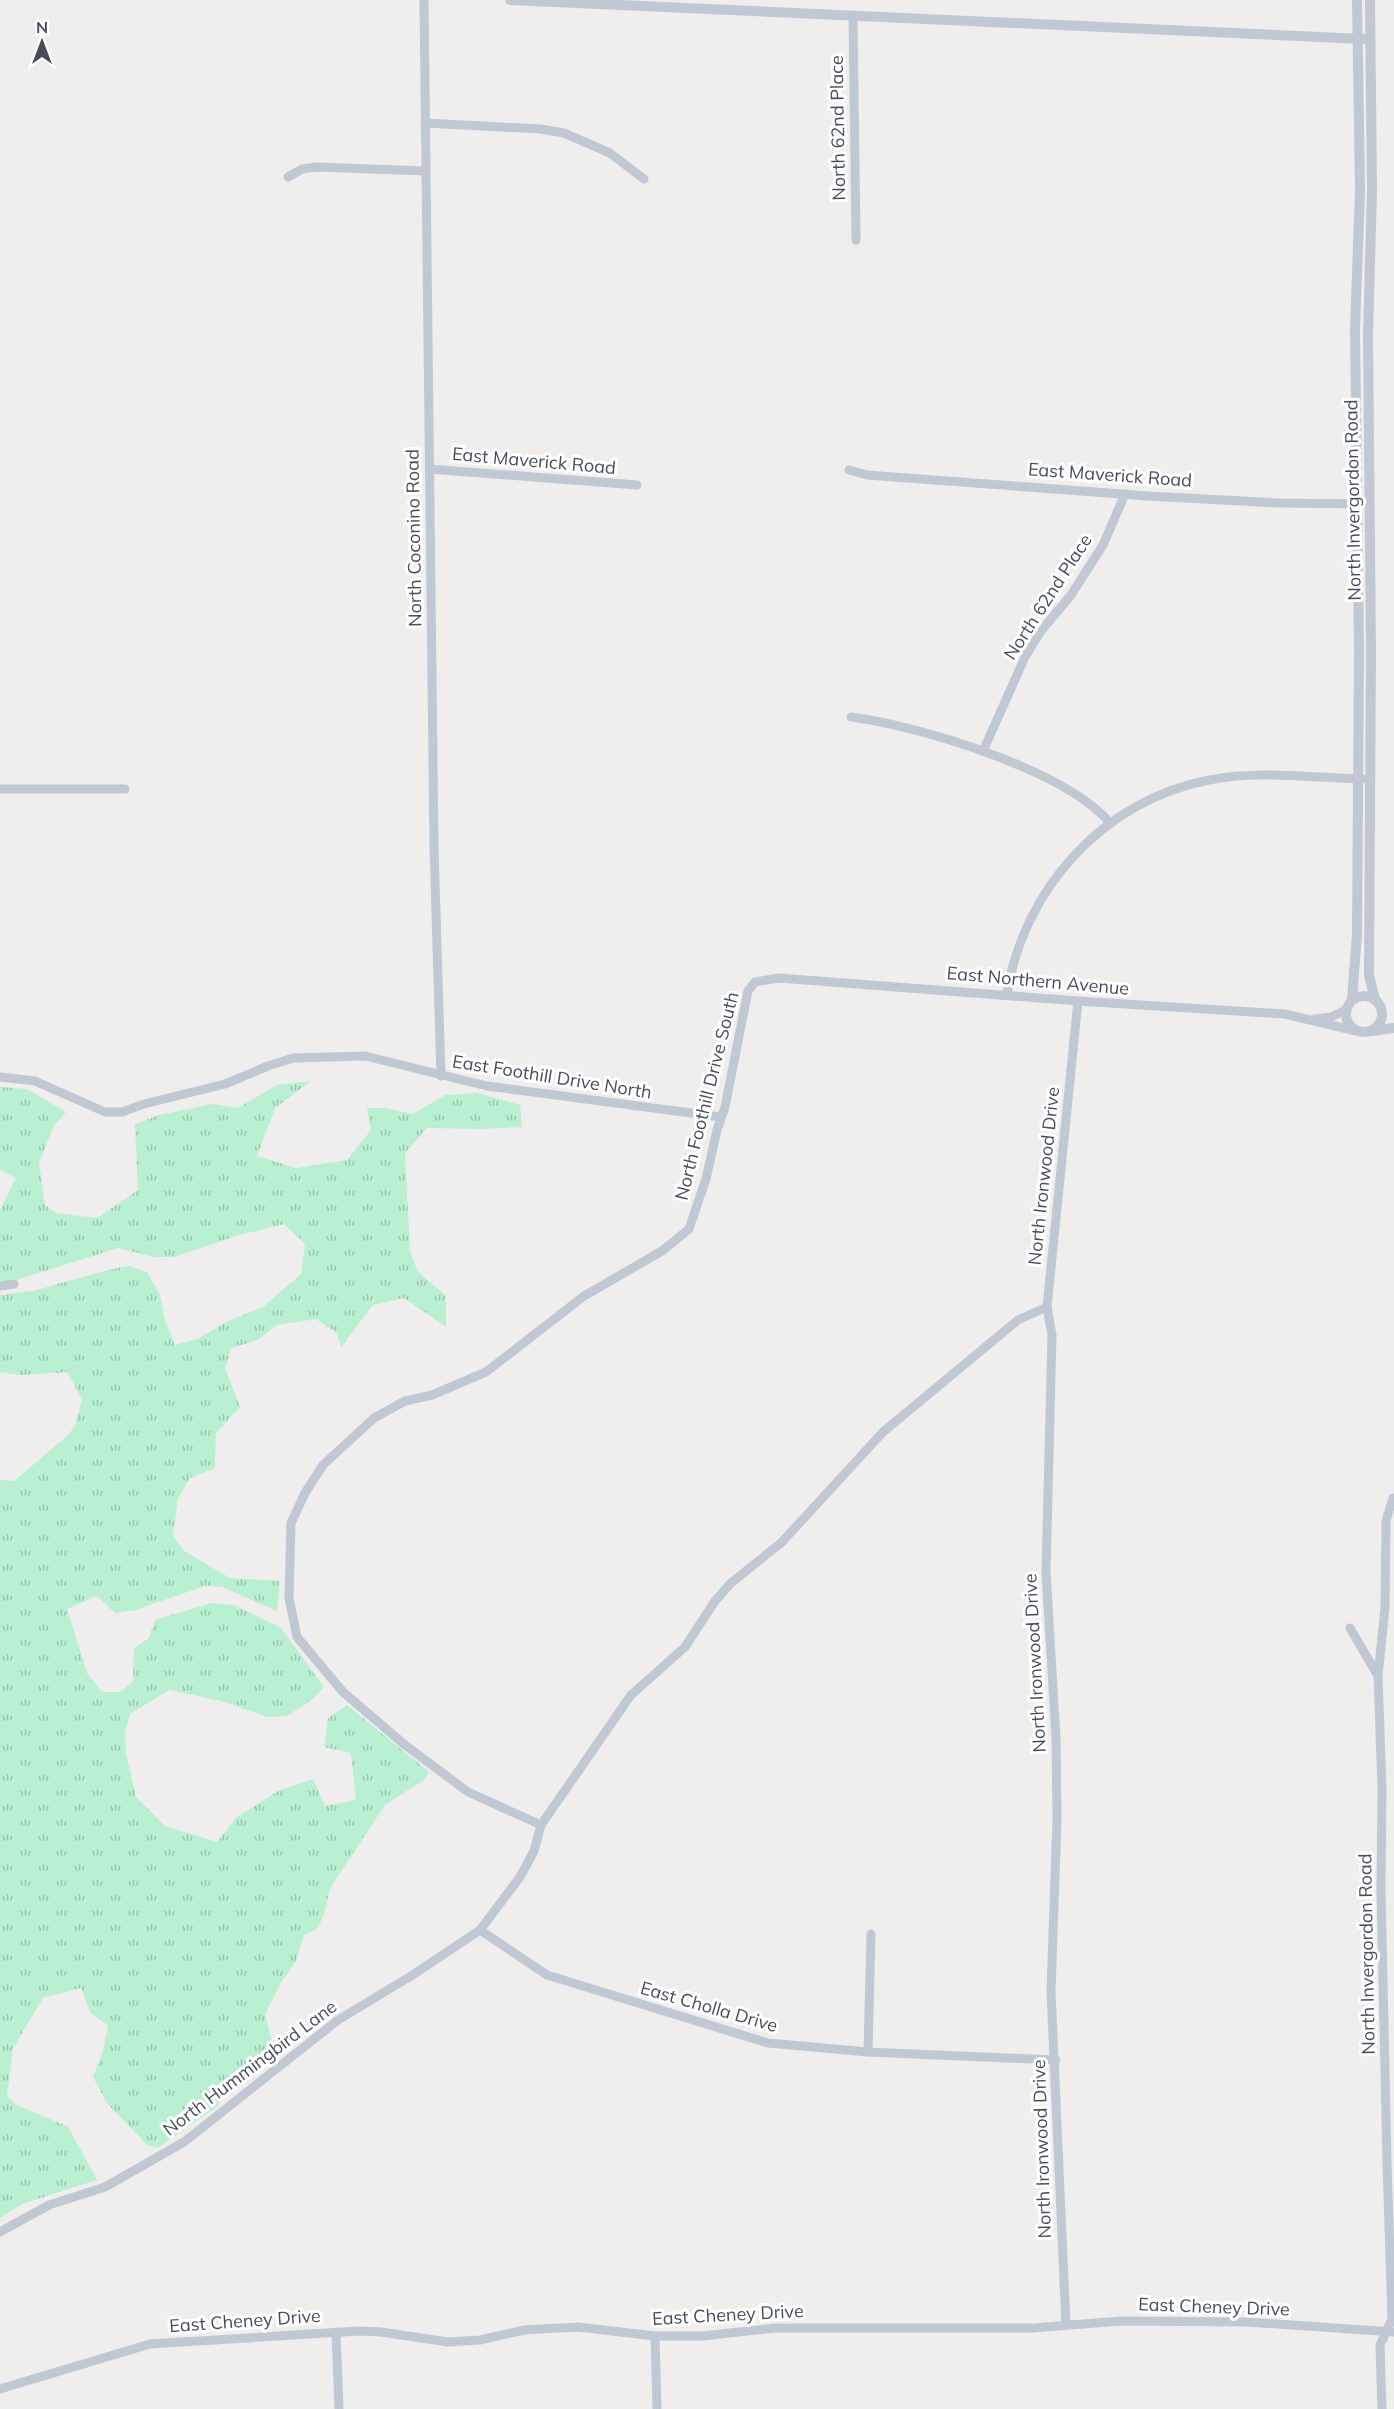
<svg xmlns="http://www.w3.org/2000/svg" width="1394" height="2409" font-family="Mulish,sans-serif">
<defs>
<pattern id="grass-tufts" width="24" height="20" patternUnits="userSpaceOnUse" patternTransform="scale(1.5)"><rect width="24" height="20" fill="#b9f0d2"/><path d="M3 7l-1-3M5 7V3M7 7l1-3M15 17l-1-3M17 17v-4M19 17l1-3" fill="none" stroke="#98c5ad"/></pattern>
</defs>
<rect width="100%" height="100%" fill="#f0eded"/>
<path fill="url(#grass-tufts)" d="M 311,1081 L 275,1108 L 257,1156 L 296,1168 L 347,1160 L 371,1130 L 367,1108 L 384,1108 L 413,1114 L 445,1095 L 478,1093 L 520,1105 L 522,1127 L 483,1129 L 427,1128 L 405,1153 L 410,1252 L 418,1272 L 446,1296 L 446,1327 L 404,1298 L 373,1305 L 341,1347 L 337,1333 L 316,1319 L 277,1325 L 258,1340 L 231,1348 L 225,1368 L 240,1407 L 216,1433 L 215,1468 L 190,1478 L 178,1498 L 173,1536 L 184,1551 L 230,1578 L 280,1581 L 277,1611 L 222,1587 L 205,1586 L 135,1610 L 115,1613 L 97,1596 L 67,1609 L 87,1673 L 102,1692 L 121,1692 L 133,1681 L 134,1648 L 149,1638 L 155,1620 L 212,1603 L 234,1605 L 281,1628 L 324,1687 L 313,1699 L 287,1716 L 268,1717 L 221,1701 L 169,1690 L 130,1714 L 125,1733 L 126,1754 L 136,1797 L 165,1826 L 217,1842 L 237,1817 L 280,1790 L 313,1779 L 325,1806 L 356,1800 L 351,1753 L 324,1747 L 328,1718 L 347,1705 L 429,1772 L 424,1780 L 385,1805 L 330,1888 L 324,1915 L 317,1929 L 304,1935 L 296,1961 L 281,1983 L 265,2014 L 274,2050 L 258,2067 L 226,2088 L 219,2105 L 159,2147 L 148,2146 L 107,2103 L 93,2077 L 103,2051 L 108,2026 L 90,2012 L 81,1988 L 43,1998 L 13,2048 L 7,2095 L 15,2104 L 68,2127 L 97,2180 L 22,2204 L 0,2218 L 0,1480 L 14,1481 L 67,1436 L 75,1426 L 82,1399 L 67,1372 L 21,1375 L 0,1372 L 0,1295 L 33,1291 L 108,1270 L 129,1266 L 147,1272 L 160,1295 L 165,1321 L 175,1345 L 198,1339 L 226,1322 L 263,1307 L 301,1274 L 305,1244 L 284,1224 L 236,1236 L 174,1257 L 153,1257 L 118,1248 L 13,1281 L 0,1281 L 0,1210 L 16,1178 L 0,1170 L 0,1087 L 27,1089 L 66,1112 L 54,1126 L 39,1162 L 45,1205 L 56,1213 L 97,1218 L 138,1190 L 135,1124 L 159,1115 L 213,1104 L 238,1108 L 277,1085 Z"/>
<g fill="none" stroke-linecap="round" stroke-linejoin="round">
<g stroke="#c0c8d3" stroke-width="9">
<path d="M 424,0 L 434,847 L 441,1076"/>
<path d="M 853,16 L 856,240"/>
<path d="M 425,123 L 541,129 L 564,133 L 610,153 L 644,179"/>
<path d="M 288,177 L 302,169 L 317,167 L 425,171"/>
<path d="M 429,469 L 637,485"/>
<path d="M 849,470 L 867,475 L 1148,496 L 1279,503 L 1369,504"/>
<path d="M 851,717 C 920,726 1065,770 1110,823"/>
<path d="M 983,751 L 1025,657 L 1041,631 L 1071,595 L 1103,545 L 1125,494"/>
<path d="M 0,789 L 125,789"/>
<path d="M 1007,994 C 1023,890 1103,800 1209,780 C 1259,770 1312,778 1363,779"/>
<path d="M 1314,1019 L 1331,1017 L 1346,1010"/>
<path d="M 0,1077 L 35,1081 L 105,1112 L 122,1112 L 144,1104 L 225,1084 L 268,1066 L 293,1058 L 365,1056 L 487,1086 L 721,1117"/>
<path d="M 0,1286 L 14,1284"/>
<path d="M 1350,1628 L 1378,1676"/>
<path d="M 541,1825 L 468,1792 L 405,1745 L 343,1692 L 297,1637 L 289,1598 L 291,1523 L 305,1493 L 323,1465 L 374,1418 L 405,1401 L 432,1395 L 486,1372 L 584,1296 L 662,1251 L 689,1229 L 706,1179 L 717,1130 L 725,1107 L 748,991 L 755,982 L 779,978 L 1078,1001 L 1285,1014 L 1356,1031"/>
<path d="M 480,1930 L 547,1975 L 768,2043 L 868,2052 L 1056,2060"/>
<path d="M 868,2052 L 871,1934"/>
<path d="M 0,2232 L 49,2205 L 105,2187 L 184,2142 L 338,2020 L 411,1976 L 480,1930 L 520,1877 L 534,1851 L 541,1825 L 631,1695 L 685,1647 L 715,1601 L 731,1583 L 782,1542 L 883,1432 L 1018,1320 L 1047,1307"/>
<path d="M 1066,2325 L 1051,1991 L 1057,1819 L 1056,1737 L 1046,1573 L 1052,1335 L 1047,1307 L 1078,1001"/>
<path d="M 336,2332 L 339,2409"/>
<path d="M 655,2336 L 657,2409"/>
<path d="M 0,2389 L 150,2344 L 359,2331 L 381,2332 L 448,2342 L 480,2340 L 524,2330 L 578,2327 L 655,2336 L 702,2336 L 775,2328 L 1033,2328 L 1121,2321 L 1248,2322 L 1394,2332"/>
<path d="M 1382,2409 L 1380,2345 L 1392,2319 L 1387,2162 L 1381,1890 L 1382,1788 L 1378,1676 L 1385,1608 L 1386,1521 L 1393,1498"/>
</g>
<g stroke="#c0c8d3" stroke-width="10">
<path d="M 510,0 L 1364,39"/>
<path d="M 1370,0 L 1372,190 L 1368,335 L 1371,651 L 1369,975 L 1375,1000"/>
<circle cx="1364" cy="1014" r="18"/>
<path d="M 1352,1000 L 1357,934 L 1359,650 L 1355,329 L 1360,190 L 1357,0"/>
<path d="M 1372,1031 L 1394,1028"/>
</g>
</g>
<g text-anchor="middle" stroke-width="6" stroke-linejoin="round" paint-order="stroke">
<g font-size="18" fill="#454f5b" stroke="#fff">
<text transform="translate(838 128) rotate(-91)" y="6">North 62nd Place</text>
<text transform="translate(534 461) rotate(5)" y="6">East Maverick Road</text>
<text transform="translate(1110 475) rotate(4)" y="6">East Maverick Road</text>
<text transform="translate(1353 500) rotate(-91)" y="6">North Invergordon Road</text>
<text transform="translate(414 538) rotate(-91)" y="6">North Coconino Road</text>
<text transform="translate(1048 597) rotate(-57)" y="6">North 62nd Place</text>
<text transform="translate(1038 981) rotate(5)" y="6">East Northern Avenue</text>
<text transform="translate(552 1077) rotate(9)" y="6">East Foothill Drive North</text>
<text transform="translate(707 1096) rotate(-76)" y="6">North Foothill Drive South</text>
<text transform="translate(1044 1176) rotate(-84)" y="6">North Ironwood Drive</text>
<text transform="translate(1035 1663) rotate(-93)" y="6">North Ironwood Drive</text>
<text transform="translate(1367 1954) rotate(-91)" y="6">North Invergordon Road</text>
<text transform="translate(709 2007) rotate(16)" y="6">East Cholla Drive</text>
<text transform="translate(250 2068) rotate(-37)" y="6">North Hummingbird Lane</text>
<text transform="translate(1042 2149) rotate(-92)" y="6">North Ironwood Drive</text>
<text transform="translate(1214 2307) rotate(2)" y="6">East Cheney Drive</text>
<text transform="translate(728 2315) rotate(-3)" y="6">East Cheney Drive</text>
<text transform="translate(245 2321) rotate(-4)" y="6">East Cheney Drive</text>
</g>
</g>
<g transform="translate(42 42)" stroke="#ffffff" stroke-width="4.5" paint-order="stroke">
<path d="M0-4.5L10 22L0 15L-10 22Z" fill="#454f5b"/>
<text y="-9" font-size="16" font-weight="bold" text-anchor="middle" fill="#454f5b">N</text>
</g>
</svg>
